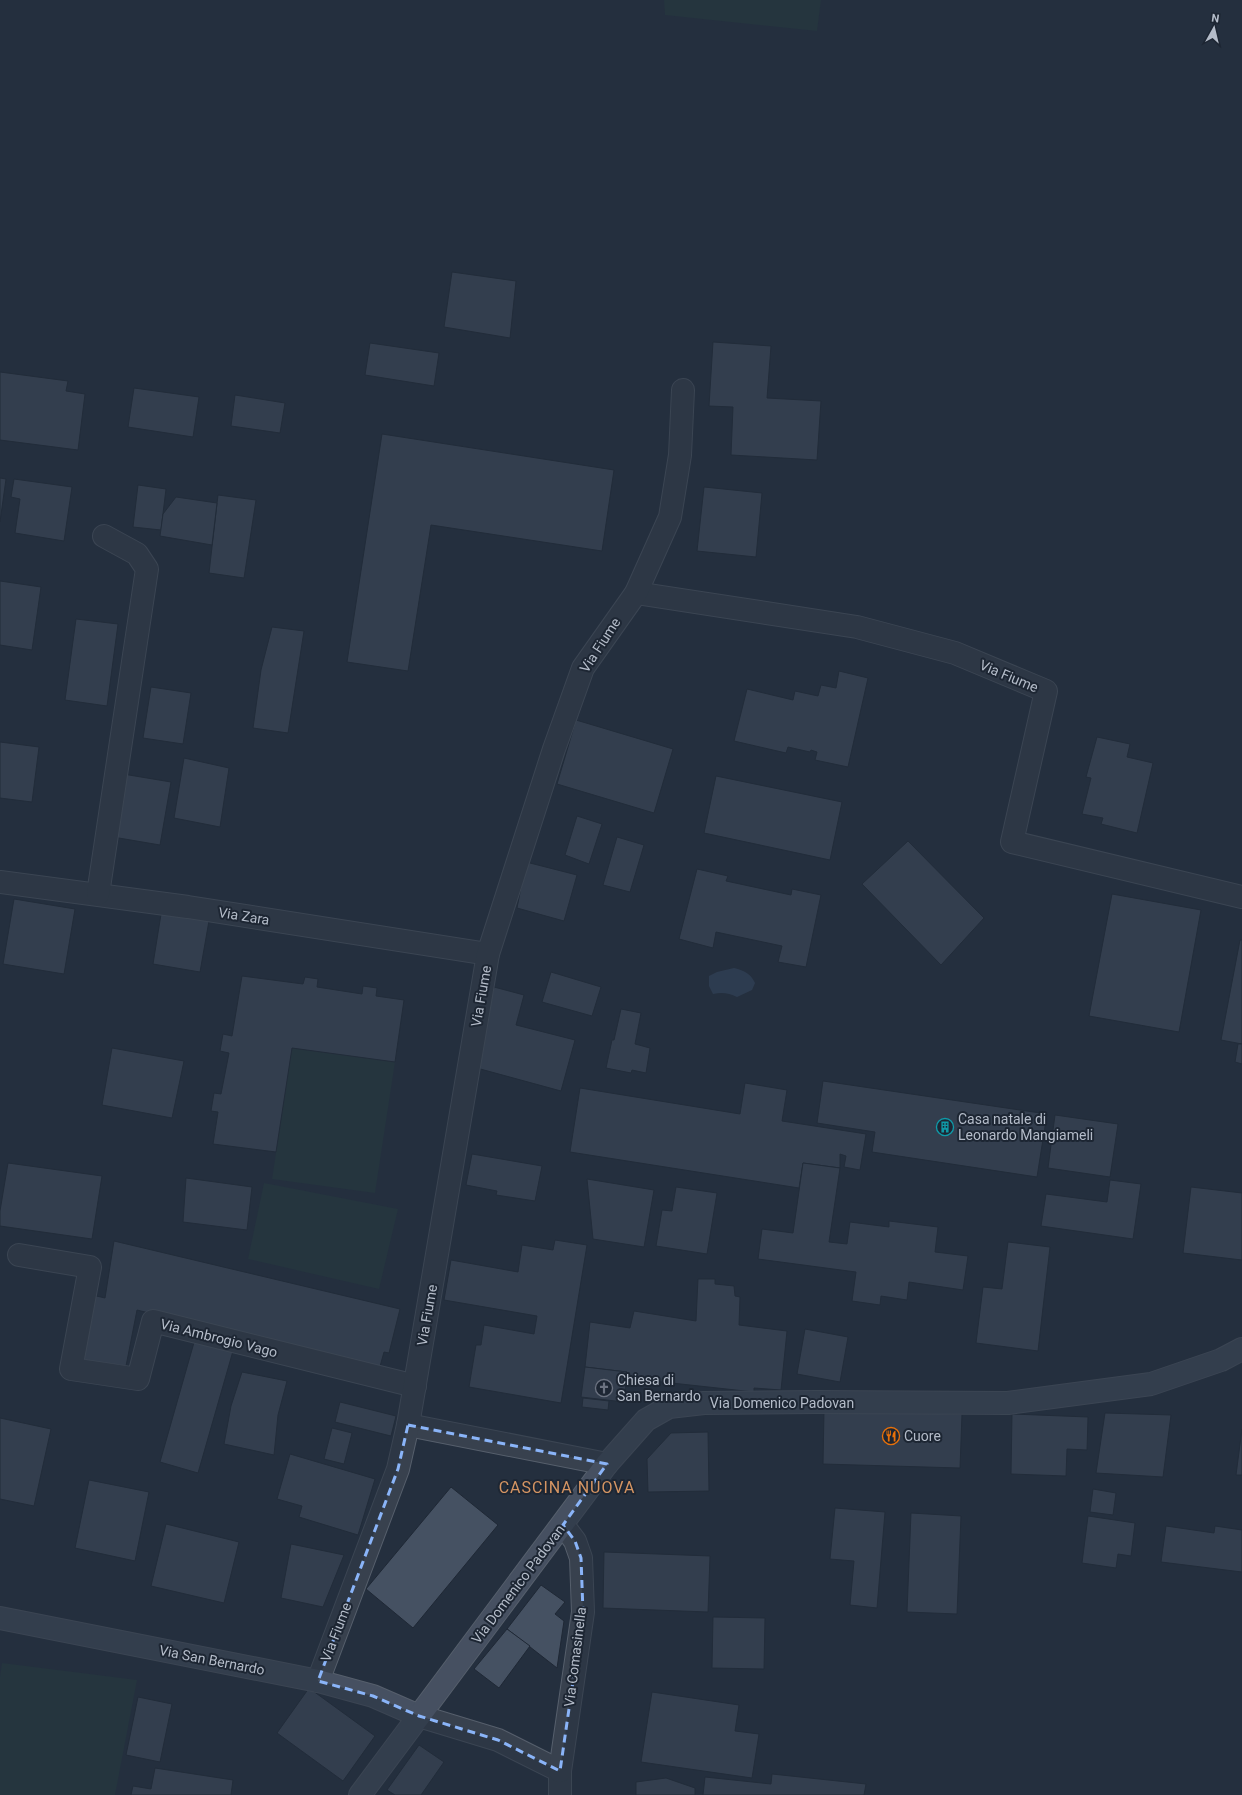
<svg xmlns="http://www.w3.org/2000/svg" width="1242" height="1795" font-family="Roboto,sans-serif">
<rect width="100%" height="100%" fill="#242f3e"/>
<g fill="#263c3f">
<path d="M 664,0 L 821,0 L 817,31 L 665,15 Z"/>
<path d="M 292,1048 L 395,1062 L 375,1193 L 272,1179 Z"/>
<path d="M 264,1183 L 398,1209 L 379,1289 L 248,1259 Z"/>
<path d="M 2,1663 L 137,1680 L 115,1795 L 0,1795 L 0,1677 Z"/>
</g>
<path fill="#394c67" d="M 734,968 C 745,971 750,973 755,983 L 752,990 L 737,997 C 729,993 722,992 713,994 L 709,986 L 709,976 L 717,972 Z"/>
<g fill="#455162" stroke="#1f2835">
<path d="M 452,272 L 516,281 L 510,338 L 444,327 Z"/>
<path d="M 713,342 L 771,346 L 767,398 L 821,401 L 817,460 L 731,455 L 733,407 L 709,406 Z"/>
<path d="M 370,343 L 439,353 L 434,386 L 365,375 Z"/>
<path d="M 0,372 L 68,381 L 66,391 L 85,394 L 78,450 L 0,440 Z"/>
<path d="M 134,388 L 199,397 L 193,437 L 128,427 Z"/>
<path d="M 235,395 L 285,403 L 280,433 L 231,426 Z"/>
<path d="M 382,434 L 614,470 L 602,551 L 431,525 L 408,671 L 347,662 Z"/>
<path d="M 0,478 L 6,479 L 0,522 Z"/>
<path d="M 14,479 L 72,487 L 64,541 L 15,533 L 20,499 L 11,497 Z"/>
<path d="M 138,485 L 166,489 L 161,530 L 133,527 Z"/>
<path d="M 704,487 L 762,493 L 756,557 L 697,551 Z"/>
<path d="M 218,495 L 256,500 L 244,578 L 209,573 Z"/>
<path d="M 176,497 L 217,503 L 212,545 L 160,536 L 163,514 Z"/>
<path d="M 0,581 L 41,587 L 32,650 L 0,645 Z"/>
<path d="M 76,619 L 118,624 L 107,706 L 65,700 Z"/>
<path d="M 272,627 L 304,631 L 288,733 L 253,728 L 261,670 Z"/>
<path d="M 839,671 L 868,678 L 848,767 L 815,760 L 817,752 L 811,750 L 810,752 L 788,747 L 786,753 L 734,741 L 747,689 L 793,700 L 795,691 L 818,696 L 821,685 L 836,688 Z"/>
<path d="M 151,687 L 191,693 L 183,744 L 143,738 Z"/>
<path d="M 576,720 L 673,749 L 654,813 L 557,784 Z"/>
<path d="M 1097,737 L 1130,744 L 1127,757 L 1153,763 L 1137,833 L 1101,824 L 1103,818 L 1082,814 L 1091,778 L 1086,777 Z"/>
<path d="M 0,742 L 39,747 L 32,802 L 0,798 Z"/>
<path d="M 184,758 L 229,768 L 220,827 L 174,818 Z"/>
<path d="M 123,774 L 171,782 L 160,845 L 113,837 Z"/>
<path d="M 716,776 L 842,802 L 830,860 L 704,833 Z"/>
<path d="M 577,816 L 602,824 L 589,864 L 565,855 Z"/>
<path d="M 617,837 L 644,845 L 630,892 L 603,885 Z"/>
<path d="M 908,841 L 984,918 L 941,965 L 862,884 Z"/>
<path d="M 526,862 L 577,875 L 564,921 L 517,908 Z"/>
<path d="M 697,869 L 728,876 L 726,881 L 791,895 L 792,889 L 821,895 L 806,967 L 778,962 L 782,946 L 716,932 L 713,948 L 679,939 Z"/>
<path d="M 1112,894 L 1201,910 L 1179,1032 L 1089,1016 Z"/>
<path d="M 14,899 L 75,909 L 64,974 L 3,964 Z"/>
<path d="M 162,908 L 210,915 L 200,972 L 153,964 Z"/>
<path d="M 1240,940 L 1242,940 L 1242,1044 L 1221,1040 Z"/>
<path d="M 551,972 L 601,987 L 592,1016 L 542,1002 Z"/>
<path d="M 242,976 L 303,984 L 305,977 L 318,979 L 317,987 L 362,994 L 363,986 L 377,988 L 376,996 L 404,1000 L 395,1062 L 292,1048 L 276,1152 L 213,1144 L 218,1112 L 211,1111 L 214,1093 L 221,1094 L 229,1053 L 220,1051 L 223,1034 L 232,1036 Z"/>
<path d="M 494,987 L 524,995 L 516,1025 L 575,1040 L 561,1091 L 473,1067 Z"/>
<path d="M 621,1009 L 641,1013 L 635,1044 L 650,1048 L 646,1073 L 632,1070 L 631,1073 L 606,1068 L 612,1040 L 614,1040 Z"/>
<path d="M 1238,1044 L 1242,1044 L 1242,1064 L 1235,1062 Z"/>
<path d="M 112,1048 L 184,1061 L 172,1118 L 102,1105 Z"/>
<path d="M 823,1081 L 1047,1114 L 1037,1177 L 872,1152 L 875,1132 L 817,1123 Z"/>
<path d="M 745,1083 L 787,1090 L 782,1121 L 866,1134 L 860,1170 L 844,1167 L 846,1156 L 840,1154 L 840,1168 L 803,1163 L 799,1188 L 570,1152 L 580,1088 L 740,1114 Z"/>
<path d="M 1055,1115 L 1118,1124 L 1110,1177 L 1048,1168 Z"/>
<path d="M 472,1154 L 542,1166 L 535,1201 L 496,1195 L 497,1191 L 466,1185 Z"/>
<path d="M 8,1163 L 102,1176 L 92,1239 L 0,1226 L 0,1211 Z"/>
<path d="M 803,1163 L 840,1168 L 829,1242 L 847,1244 L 850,1222 L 889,1227 L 889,1221 L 938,1227 L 935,1252 L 968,1256 L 963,1290 L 909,1282 L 907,1300 L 881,1296 L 880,1305 L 852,1301 L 856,1272 L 758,1259 L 762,1229 L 793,1233 Z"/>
<path d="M 186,1178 L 252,1187 L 247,1230 L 183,1222 Z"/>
<path d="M 587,1179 L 654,1190 L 644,1247 L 593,1239 Z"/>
<path d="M 1110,1180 L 1141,1184 L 1133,1239 L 1041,1226 L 1046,1194 L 1107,1202 Z"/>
<path d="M 676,1187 L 717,1193 L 707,1254 L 656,1246 L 662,1210 L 672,1211 Z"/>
<path d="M 1191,1187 L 1242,1193 L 1242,1260 L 1183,1253 Z"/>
<path d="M 555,1240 L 587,1245 L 561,1403 L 469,1387 L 476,1345 L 481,1345 L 484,1325 L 534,1334 L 537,1316 L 444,1300 L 451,1260 L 518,1272 L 522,1245 L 553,1250 Z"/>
<path d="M 114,1241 L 400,1309 L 389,1353 L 384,1352 L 379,1370 L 137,1310 L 126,1366 L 80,1360 L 92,1295 L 105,1298 Z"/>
<path d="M 1008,1242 L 1050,1247 L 1038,1351 L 976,1343 L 983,1287 L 1002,1289 Z"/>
<path d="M 698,1279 L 715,1279 L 715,1284 L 734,1286 L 735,1296 L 740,1297 L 739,1325 L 787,1331 L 781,1390 L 754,1388 L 754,1392 L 626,1378 L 627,1372 L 585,1367 L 590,1322 L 630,1328 L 634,1311 L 696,1321 Z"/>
<path d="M 805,1329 L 848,1337 L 840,1382 L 797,1374 Z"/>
<path d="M 195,1339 L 233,1351 L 198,1473 L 160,1462 Z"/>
<path d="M 585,1367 L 627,1372 L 624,1402 L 581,1397 Z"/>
<path d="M 242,1372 L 287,1381 L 278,1415 L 274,1455 L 224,1444 L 231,1406 Z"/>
<path d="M 583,1398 L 609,1401 L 608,1410 L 582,1407 Z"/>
<path d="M 340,1402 L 396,1416 L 391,1436 L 335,1422 Z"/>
<path d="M 824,1411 L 962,1414 L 960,1468 L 823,1464 Z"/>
<path d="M 1105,1413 L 1171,1415 L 1163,1477 L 1096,1473 Z"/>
<path d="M 1012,1414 L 1088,1417 L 1087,1450 L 1067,1449 L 1066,1476 L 1011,1474 Z"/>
<path d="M 0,1418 L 51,1429 L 34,1506 L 0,1499 Z"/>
<path d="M 332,1428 L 352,1433 L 344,1464 L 324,1459 Z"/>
<path d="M 1242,1429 L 1242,1475 L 1236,1475 Z"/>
<path d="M 708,1432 L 709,1491 L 648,1492 L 647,1459 L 671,1433 Z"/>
<path d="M 290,1454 L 375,1479 L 358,1535 L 299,1517 L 302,1506 L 277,1499 Z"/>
<path d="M 89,1480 L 149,1492 L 135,1561 L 75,1548 Z"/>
<path d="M 451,1487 L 498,1525 L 413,1628 L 366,1589 Z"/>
<path d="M 1093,1489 L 1116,1493 L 1113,1515 L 1090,1512 Z"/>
<path d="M 835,1508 L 885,1512 L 877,1608 L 850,1605 L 854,1561 L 830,1559 Z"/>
<path d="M 911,1513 L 961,1516 L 957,1614 L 907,1612 Z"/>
<path d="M 1088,1516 L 1135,1523 L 1131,1556 L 1118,1554 L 1116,1568 L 1082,1563 Z"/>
<path d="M 166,1524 L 239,1542 L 224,1603 L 151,1586 Z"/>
<path d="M 1166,1526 L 1214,1533 L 1215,1526 L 1242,1530 L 1242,1572 L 1161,1562 Z"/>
<path d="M 291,1544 L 344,1555 L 323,1607 L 281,1598 Z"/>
<path d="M 604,1552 L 710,1556 L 708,1612 L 603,1608 Z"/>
<path d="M 541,1585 L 565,1602 L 555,1614 L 564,1621 L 557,1668 L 507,1629 Z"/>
<path d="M 713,1617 L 765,1618 L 764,1669 L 712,1668 Z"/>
<path d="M 507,1629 L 530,1646 L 499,1688 L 474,1669 Z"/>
<path d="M 309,1688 L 375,1736 L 343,1781 L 277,1733 Z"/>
<path d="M 652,1692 L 739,1705 L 735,1731 L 759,1734 L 752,1778 L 641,1762 Z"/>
<path d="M 138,1697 L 172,1704 L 160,1762 L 126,1755 Z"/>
<path d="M 419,1745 L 444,1762 L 421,1795 L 395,1795 L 387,1790 Z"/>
<path d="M 155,1768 L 233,1780 L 231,1795 L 131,1795 L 133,1786 L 151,1789 Z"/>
<path d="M 772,1774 L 866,1784 L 864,1795 L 703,1795 L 705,1777 L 771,1784 Z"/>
<path d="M 666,1778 L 695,1788 L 695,1795 L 636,1795 L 636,1782 Z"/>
</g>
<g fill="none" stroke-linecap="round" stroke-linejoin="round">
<g stroke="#565f6c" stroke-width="24">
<g id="street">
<path d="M 636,593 L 857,627 L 955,653 L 1046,691 L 1012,842 L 1242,897"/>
<path d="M 0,882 L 188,907 L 488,954"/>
<path d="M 98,894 L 147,569 L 137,554 L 104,536"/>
<path d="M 19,1255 L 90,1267 L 71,1369 L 138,1379 L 153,1321 L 415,1386"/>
<path d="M 408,1425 L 607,1464"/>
<path d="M 318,1681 L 398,1469 L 408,1425 L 488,954 L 554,749 L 583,668 L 636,593 L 670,517 L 680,455 L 683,390"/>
<path d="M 419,1716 L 498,1740 L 560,1771 L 560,1795"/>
<path d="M 560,1771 L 583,1612 L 581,1558 L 575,1541 L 563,1525"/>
</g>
</g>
<g stroke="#565f6c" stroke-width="24">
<g id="secondary">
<path d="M 0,1618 L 318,1681 L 373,1696 L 419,1716"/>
<path d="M 360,1795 L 607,1464 L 646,1420 L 669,1407 L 704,1403 L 816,1402 L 1008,1403 L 1151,1384 L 1221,1360 L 1242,1349"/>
</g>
</g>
<use href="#street" stroke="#38414e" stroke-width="22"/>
<use href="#secondary" stroke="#465061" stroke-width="22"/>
</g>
<path d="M0 0H1242V1795H0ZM 408,1425 L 607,1464 L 563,1525 L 575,1541 L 581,1558 L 583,1612 L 560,1771 L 498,1740 L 419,1716 L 373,1696 L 318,1681 L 398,1469 Z" fill="#242f3e" fill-opacity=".55" fill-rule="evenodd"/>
<path fill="none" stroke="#8ab4f8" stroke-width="3" stroke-dasharray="8 5" stroke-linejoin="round" d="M 408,1425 L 607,1464 L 563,1525 L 575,1541 L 581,1558 L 583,1612 L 560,1771 L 498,1740 L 419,1716 L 373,1696 L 318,1681 L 398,1469 Z"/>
<defs>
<g id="building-ring" transform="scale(0.9)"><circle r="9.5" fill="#1d2633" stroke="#0f9aa8" stroke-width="1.5"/><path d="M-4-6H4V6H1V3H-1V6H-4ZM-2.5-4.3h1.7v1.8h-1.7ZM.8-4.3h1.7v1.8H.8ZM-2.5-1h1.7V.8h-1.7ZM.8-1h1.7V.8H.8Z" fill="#0f9aa8"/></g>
<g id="church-ring" transform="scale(0.9)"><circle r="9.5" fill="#1d2633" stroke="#6b7280" stroke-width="1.5"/><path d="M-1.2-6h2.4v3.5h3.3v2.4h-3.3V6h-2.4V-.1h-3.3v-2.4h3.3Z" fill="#6b7280"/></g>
<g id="restaurant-ring" transform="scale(0.9)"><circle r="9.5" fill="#1d2633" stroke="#e8710a" stroke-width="1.5"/><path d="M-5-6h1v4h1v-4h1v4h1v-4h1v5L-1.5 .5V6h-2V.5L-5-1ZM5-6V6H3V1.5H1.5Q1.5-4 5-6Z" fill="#e8710a"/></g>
</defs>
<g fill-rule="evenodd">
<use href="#building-ring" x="945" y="1127"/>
<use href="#church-ring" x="604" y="1388"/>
<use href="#restaurant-ring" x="891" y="1436"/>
</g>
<g text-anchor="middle" stroke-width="4" stroke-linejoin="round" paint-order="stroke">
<g font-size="14" fill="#b4bcc9" stroke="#1d2633">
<text transform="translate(600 645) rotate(-57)" y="5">Via Fiume</text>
<text transform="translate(1009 676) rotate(23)" y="5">Via Fiume</text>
<text transform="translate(244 916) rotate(9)" y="5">Via Zara</text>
<text transform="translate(481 996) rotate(-80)" y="5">Via Fiume</text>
<text transform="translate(427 1315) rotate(-80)" y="5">Via Fiume</text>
<text transform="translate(219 1338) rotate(14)" y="5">Via Ambrogio Vago</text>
<text x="782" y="1408">Via Domenico Padovan</text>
<text transform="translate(518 1584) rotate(-53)" y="5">Via Domenico Padovan</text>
<text transform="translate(336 1632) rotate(-69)" y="5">Via Fiume</text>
<text transform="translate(575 1657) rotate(-83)" y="5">Via Comasinella</text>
<text transform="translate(212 1660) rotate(11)" y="5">Via San Bernardo</text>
</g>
<g font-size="14" fill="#b4bcc9" stroke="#1d2633" text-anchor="start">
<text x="958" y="1124">Casa natale di<tspan x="958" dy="16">Leonardo Mangiameli</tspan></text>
<text x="617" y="1385">Chiesa di<tspan x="617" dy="16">San Bernardo</tspan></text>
<text x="904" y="1441">Cuore</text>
</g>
<g font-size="16" letter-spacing="1" fill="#d59563" stroke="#1d2633">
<text x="567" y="1493">CASCINA NUOVA</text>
</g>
</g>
<g transform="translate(1214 28) rotate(8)" stroke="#1d2633" stroke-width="3" paint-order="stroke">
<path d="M0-3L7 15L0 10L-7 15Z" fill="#b4bcc9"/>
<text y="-6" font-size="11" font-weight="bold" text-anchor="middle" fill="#b4bcc9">N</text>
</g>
</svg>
